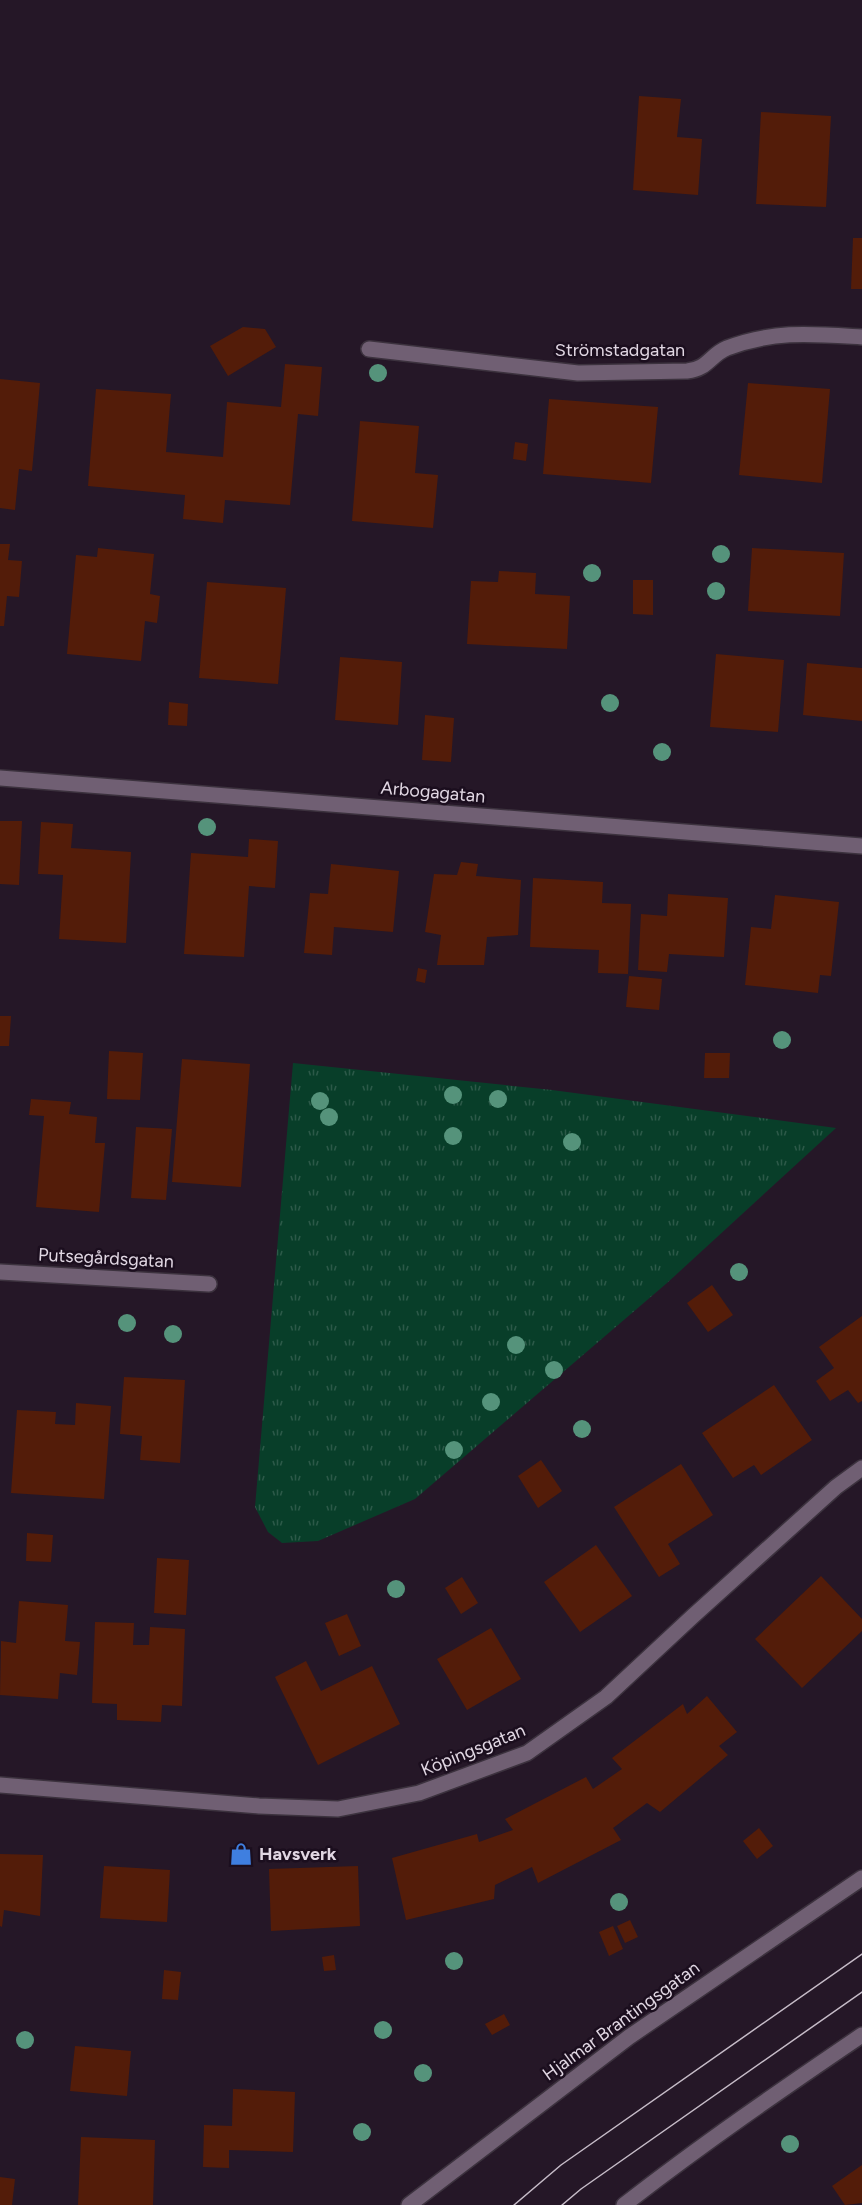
<svg xmlns="http://www.w3.org/2000/svg" width="862" height="2205" font-family="Figtree,sans-serif">
<defs>
<pattern id="park-tufts" width="24" height="20" patternUnits="userSpaceOnUse" patternTransform="scale(1.5)"><rect width="24" height="20" fill="#083e29"/><path d="M3 7l-1-3M5 7V3M7 7l1-3M15 17l-1-3M17 17v-4M19 17l1-3" fill="none" stroke="#2c5948"/></pattern>
</defs>
<rect width="100%" height="100%" fill="#251727"/>
<path fill="url(#park-tufts)" d="M 293,1063 L 552,1090 L 836,1128 L 667,1283 L 415,1499 L 318,1541 L 282,1543 L 268,1532 L 255,1507 Z"/>
<g fill="#531c09">
<path d="M 639,96 L 681,99 L 677,137 L 702,139 L 698,195 L 633,190 Z"/>
<path d="M 761,112 L 831,116 L 826,207 L 756,204 Z"/>
<path d="M 853,238 L 862,238 L 862,289 L 851,289 Z"/>
<path d="M 243,327 L 265,329 L 276,347 L 228,376 L 210,346 Z"/>
<path d="M 285,364 L 322,367 L 318,416 L 298,414 L 290,505 L 225,500 L 223,523 L 183,519 L 185,495 L 88,486 L 96,389 L 171,394 L 166,452 L 223,457 L 227,402 L 281,407 Z"/>
<path d="M 0,379 L 40,383 L 32,471 L 19,469 L 15,510 L 0,508 Z"/>
<path d="M 748,383 L 830,389 L 822,483 L 739,475 Z"/>
<path d="M 549,399 L 658,407 L 651,483 L 543,474 Z"/>
<path d="M 360,421 L 419,426 L 415,473 L 438,475 L 433,528 L 352,521 Z"/>
<path d="M 515,442 L 528,444 L 526,461 L 513,459 Z"/>
<path d="M 0,544 L 10,544 L 8,560 L 22,561 L 19,597 L 7,596 L 4,626 L 0,626 Z"/>
<path d="M 98,548 L 154,554 L 150,594 L 160,596 L 157,623 L 145,621 L 141,661 L 67,654 L 76,555 L 97,557 Z"/>
<path d="M 752,548 L 844,553 L 840,616 L 748,611 Z"/>
<path d="M 499,571 L 536,573 L 535,594 L 570,596 L 567,649 L 467,644 L 471,581 L 498,582 Z"/>
<path d="M 633,580 L 653,580 L 653,615 L 633,614 Z"/>
<path d="M 207,582 L 286,588 L 278,684 L 199,678 Z"/>
<path d="M 716,654 L 784,660 L 778,732 L 710,727 Z"/>
<path d="M 340,657 L 402,662 L 398,725 L 335,720 Z"/>
<path d="M 807,663 L 862,668 L 862,721 L 803,715 Z"/>
<path d="M 169,702 L 188,704 L 187,726 L 168,725 Z"/>
<path d="M 425,715 L 454,718 L 451,762 L 422,760 Z"/>
<path d="M 0,821 L 22,821 L 19,885 L 0,884 Z"/>
<path d="M 41,822 L 73,824 L 71,848 L 131,852 L 126,943 L 59,939 L 63,875 L 38,874 Z"/>
<path d="M 249,839 L 278,841 L 275,888 L 249,886 L 244,957 L 184,954 L 191,853 L 248,857 Z"/>
<path d="M 461,862 L 478,864 L 476,876 L 521,880 L 518,935 L 487,937 L 484,965 L 437,965 L 441,935 L 425,932 L 434,874 L 457,875 Z"/>
<path d="M 331,864 L 399,871 L 393,932 L 334,927 L 332,955 L 304,953 L 310,893 L 328,894 Z"/>
<path d="M 533,878 L 603,882 L 602,903 L 631,904 L 628,974 L 598,973 L 599,950 L 530,947 Z"/>
<path d="M 668,894 L 728,898 L 724,957 L 669,954 L 667,972 L 638,970 L 641,914 L 667,916 Z"/>
<path d="M 775,895 L 839,902 L 831,976 L 820,975 L 818,993 L 745,985 L 751,927 L 771,929 Z"/>
<path d="M 418,968 L 427,970 L 425,983 L 416,981 Z"/>
<path d="M 629,976 L 662,979 L 659,1010 L 626,1007 Z"/>
<path d="M 0,1016 L 11,1016 L 9,1046 L 0,1046 Z"/>
<path d="M 109,1051 L 143,1053 L 140,1100 L 107,1099 Z"/>
<path d="M 705,1053 L 730,1053 L 729,1078 L 704,1078 Z"/>
<path d="M 182,1059 L 250,1064 L 241,1187 L 172,1182 Z"/>
<path d="M 31,1099 L 71,1102 L 69,1114 L 97,1117 L 95,1143 L 105,1143 L 99,1212 L 36,1207 L 44,1116 L 29,1115 Z"/>
<path d="M 136,1127 L 172,1129 L 166,1200 L 131,1198 Z"/>
<path d="M 712,1285 L 733,1315 L 708,1332 L 687,1303 Z"/>
<path d="M 862,1316 L 862,1401 L 858,1403 L 848,1390 L 830,1401 L 816,1381 L 834,1368 L 819,1347 Z"/>
<path d="M 124,1377 L 185,1380 L 180,1463 L 140,1460 L 142,1436 L 120,1434 Z"/>
<path d="M 774,1385 L 812,1440 L 761,1475 L 754,1465 L 733,1478 L 702,1433 Z"/>
<path d="M 76,1403 L 111,1406 L 104,1499 L 11,1493 L 17,1410 L 56,1412 L 55,1424 L 75,1425 Z"/>
<path d="M 541,1460 L 562,1491 L 538,1508 L 518,1476 Z"/>
<path d="M 681,1464 L 713,1515 L 668,1544 L 680,1564 L 659,1577 L 614,1507 Z"/>
<path d="M 27,1533 L 53,1535 L 51,1562 L 26,1561 Z"/>
<path d="M 596,1545 L 632,1596 L 580,1632 L 544,1582 Z"/>
<path d="M 157,1558 L 189,1560 L 186,1615 L 154,1613 Z"/>
<path d="M 821,1576 L 862,1619 L 862,1631 L 802,1688 L 755,1639 Z"/>
<path d="M 462,1577 L 478,1603 L 461,1614 L 445,1588 Z"/>
<path d="M 19,1601 L 68,1605 L 65,1641 L 80,1642 L 77,1675 L 60,1673 L 58,1699 L 0,1695 L 1,1641 L 16,1643 Z"/>
<path d="M 347,1614 L 361,1646 L 339,1656 L 325,1623 Z"/>
<path d="M 95,1622 L 134,1623 L 133,1645 L 149,1645 L 150,1627 L 185,1629 L 182,1706 L 162,1705 L 161,1722 L 117,1720 L 117,1704 L 92,1703 Z"/>
<path d="M 491,1628 L 521,1679 L 467,1710 L 437,1659 Z"/>
<path d="M 306,1661 L 321,1691 L 372,1666 L 400,1724 L 318,1765 L 275,1677 Z"/>
<path d="M 707,1696 L 737,1732 L 719,1746 L 728,1755 L 660,1812 L 647,1803 L 613,1828 L 621,1840 L 538,1883 L 532,1867 L 495,1885 L 494,1899 L 406,1920 L 392,1858 L 477,1834 L 479,1842 L 513,1830 L 505,1819 L 586,1777 L 593,1789 L 622,1769 L 612,1758 L 683,1704 L 687,1714 Z"/>
<path d="M 759,1828 L 773,1846 L 757,1859 L 743,1841 Z"/>
<path d="M 236,1847 L 247,1847 L 250,1853 L 246,1861 L 237,1861 L 232,1854 Z"/>
<path d="M 0,1854 L 43,1855 L 40,1916 L 4,1910 L 2,1927 L 0,1926 Z"/>
<path d="M 104,1866 L 170,1870 L 167,1922 L 100,1918 Z"/>
<path d="M 358,1866 L 360,1926 L 271,1931 L 269,1869 Z"/>
<path d="M 630,1920 L 638,1937 L 625,1943 L 617,1926 Z"/>
<path d="M 613,1926 L 623,1949 L 609,1956 L 599,1932 Z"/>
<path d="M 334,1955 L 336,1970 L 324,1971 L 322,1957 Z"/>
<path d="M 164,1970 L 181,1972 L 178,2000 L 162,1999 Z"/>
<path d="M 504,2014 L 510,2025 L 492,2035 L 485,2024 Z"/>
<path d="M 75,2046 L 131,2051 L 127,2096 L 70,2091 Z"/>
<path d="M 233,2089 L 295,2092 L 293,2152 L 229,2150 L 229,2168 L 203,2167 L 204,2125 L 232,2126 Z"/>
<path d="M 81,2137 L 155,2140 L 153,2205 L 78,2205 Z"/>
<path d="M 862,2165 L 862,2203 L 845,2205 L 832,2186 Z"/>
<path d="M 0,2177 L 15,2179 L 12,2205 L 0,2205 Z"/>
</g>
<g fill="none" stroke-linecap="round" stroke-linejoin="round">
<g stroke="#3c323e" stroke-width="18">
<g id="minor">
<path d="M 369,349 L 578,373 L 687,371 C 708,369 710,355 727,348 C 774,330 813,334 862,337"/>
<path d="M 0,778 L 862,846"/>
<path d="M 0,1272 L 209,1284"/>
<path d="M 0,1785 L 259,1806 L 338,1809 L 419,1793 L 527,1753 L 606,1697 L 693,1616 L 836,1487 L 862,1468"/>
</g>
</g>
<g stroke="#3c323e" stroke-width="18">
<g id="secondary">
<path d="M 409,2205 L 629,2037 L 862,1878"/>
<path d="M 624,2205 C 701,2145 781,2090 862,2035"/>
</g>
</g>
<use href="#minor" stroke="#705f73" stroke-width="15"/>
<use href="#secondary" stroke="#705f73" stroke-width="15"/>
<g stroke="#c6bcc8" stroke-width="1.5">
<path d="M 514,2205 L 561,2165 L 862,1954"/>
<path d="M 562,2205 L 581,2189 L 862,1992"/>
</g>
</g>
<g fill="#55937b">
<circle cx="378" cy="373" r="9"/>
<circle cx="721" cy="554" r="9"/>
<circle cx="592" cy="573" r="9"/>
<circle cx="716" cy="591" r="9"/>
<circle cx="610" cy="703" r="9"/>
<circle cx="662" cy="752" r="9"/>
<circle cx="207" cy="827" r="9"/>
<circle cx="782" cy="1040" r="9"/>
<circle cx="453" cy="1095" r="9"/>
<circle cx="498" cy="1099" r="9"/>
<circle cx="320" cy="1101" r="9"/>
<circle cx="329" cy="1117" r="9"/>
<circle cx="453" cy="1136" r="9"/>
<circle cx="572" cy="1142" r="9"/>
<circle cx="739" cy="1272" r="9"/>
<circle cx="127" cy="1323" r="9"/>
<circle cx="173" cy="1334" r="9"/>
<circle cx="516" cy="1345" r="9"/>
<circle cx="554" cy="1370" r="9"/>
<circle cx="491" cy="1402" r="9"/>
<circle cx="582" cy="1429" r="9"/>
<circle cx="454" cy="1450" r="9"/>
<circle cx="396" cy="1589" r="9"/>
<circle cx="619" cy="1902" r="9"/>
<circle cx="454" cy="1961" r="9"/>
<circle cx="383" cy="2030" r="9"/>
<circle cx="25" cy="2040" r="9"/>
<circle cx="423" cy="2073" r="9"/>
<circle cx="362" cy="2132" r="9"/>
<circle cx="790" cy="2144" r="9"/>
</g>
<defs>
<g id="shop-bare" transform="scale(1.8)"><path d="M-5-2.5h2.3a2.7 3.5 0 0 1 5.4 0H5L5.5 6h-11ZM-1.5-2.5h3a1.5 2.3 0 0 0-3 0Z" fill="#3f7fe0" stroke="#1b0e1e" stroke-width="2.5" paint-order="stroke"/></g>
</defs>
<g fill-rule="evenodd">
<use href="#shop-bare" x="241" y="1854"/>
</g>
<g text-anchor="middle" stroke-width="5" stroke-linejoin="round" paint-order="stroke">
<g font-size="18" fill="#e1d7e3" stroke="#1b0e1e">
<text x="620" y="356">Strömstadgatan</text>
<text transform="translate(433 792) rotate(5)" y="6">Arbogagatan</text>
<text transform="translate(106 1258) rotate(3)" y="6">Putsegårdsgatan</text>
<text transform="translate(473 1750) rotate(-22)" y="6">Köpingsgatan</text>
<text transform="translate(621 2021) rotate(-36)" y="6">Hjalmar Brantingsgatan</text>
</g>
<g font-size="18" font-weight="bold" fill="#e1d7e3" stroke="#1b0e1e" text-anchor="start">
<text x="259" y="1860">Havsverk</text>
</g>
</g>
</svg>
